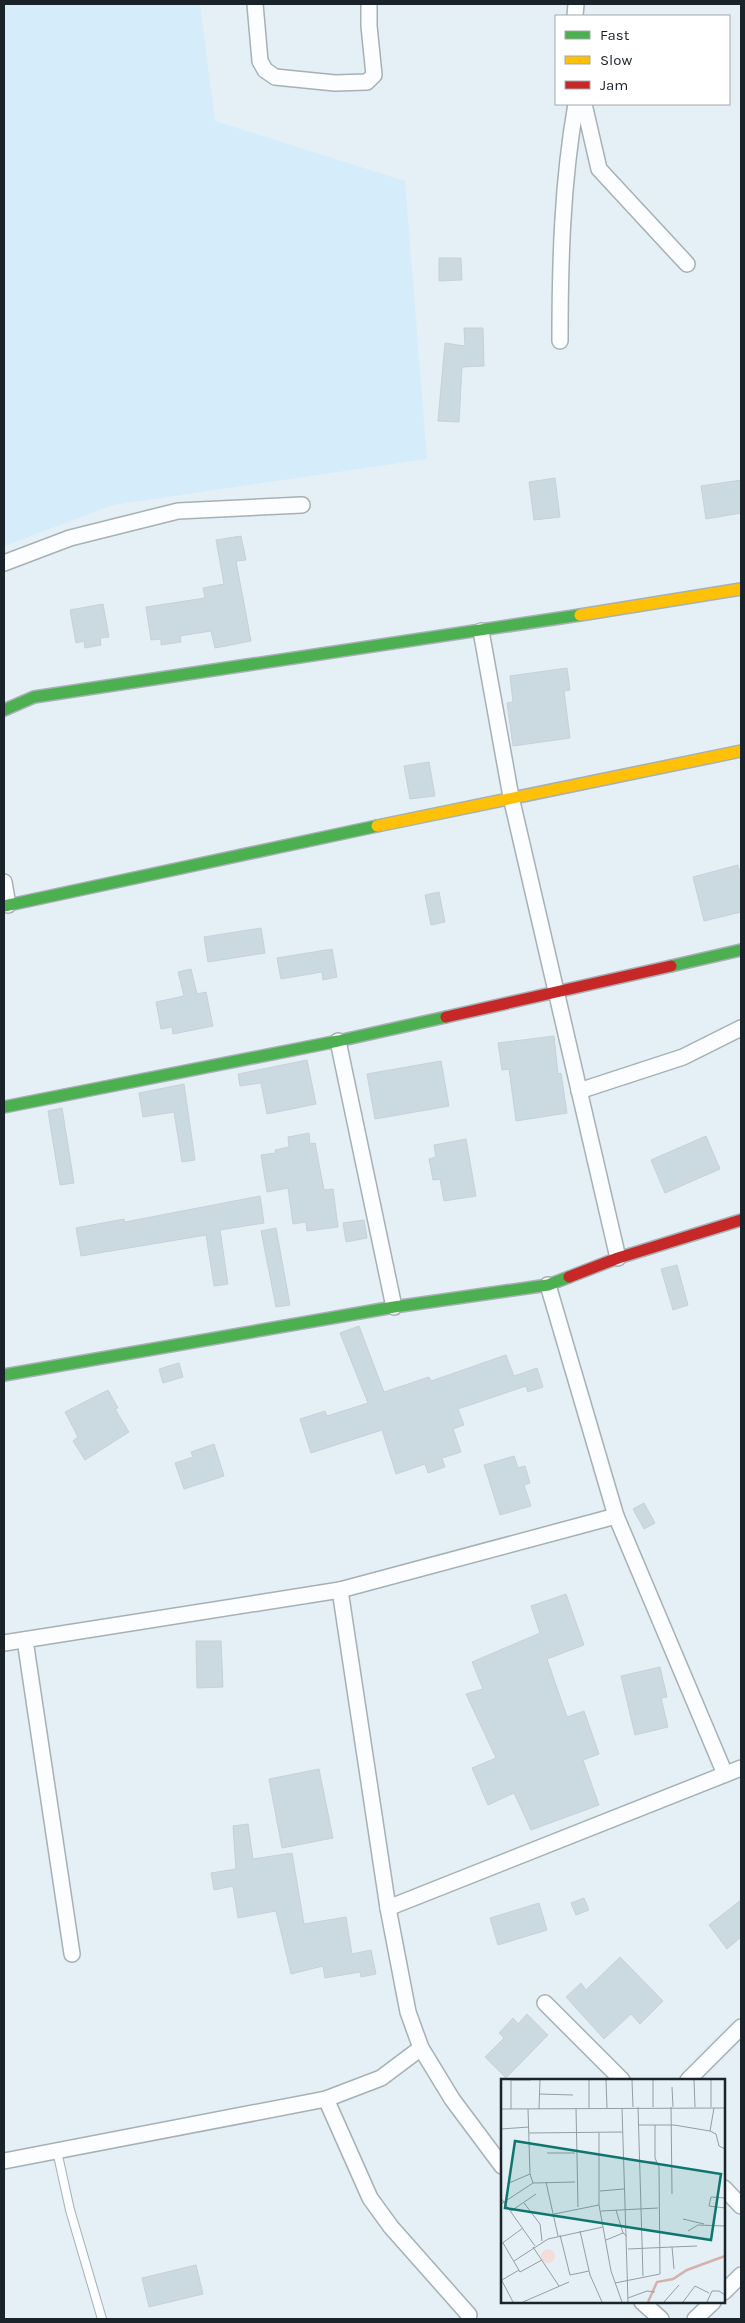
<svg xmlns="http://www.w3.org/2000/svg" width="745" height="2323" font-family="Karla,sans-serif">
<rect width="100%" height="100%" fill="#e5f0f6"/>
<path fill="#d5ecfa" d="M 4,4 L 200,4 L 215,121 L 405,181 L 427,459 L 113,505 L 4,546 Z"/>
<g fill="#cbd9e1" stroke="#c7d1d6">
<path d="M 439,258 L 461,258 L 462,280 L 439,281 Z"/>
<path d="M 464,328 L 483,328 L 484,366 L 462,367 L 459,422 L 438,421 L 445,343 L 465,346 Z"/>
<path d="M 555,478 L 560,517 L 534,520 L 529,482 Z"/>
<path d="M 741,480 L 741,513 L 706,519 L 701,486 Z"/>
<path d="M 241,536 L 246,560 L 236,561 L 251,641 L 215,648 L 211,631 L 180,636 L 181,642 L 161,645 L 161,639 L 151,640 L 146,607 L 205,598 L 203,588 L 224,584 L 216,540 Z"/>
<path d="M 103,604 L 109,637 L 100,638 L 101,645 L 85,648 L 84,641 L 76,643 L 70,610 Z"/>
<path d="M 567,668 L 570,690 L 564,691 L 570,738 L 513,746 L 507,703 L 513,702 L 510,676 Z"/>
<path d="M 429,762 L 435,796 L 410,799 L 404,766 Z"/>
<path d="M 738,865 L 741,877 L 741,912 L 704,921 L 693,877 Z"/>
<path d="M 439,892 L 445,922 L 431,925 L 425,895 Z"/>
<path d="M 261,928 L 265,953 L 208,962 L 204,937 Z"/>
<path d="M 332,949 L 337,977 L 323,980 L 322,972 L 281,979 L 277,958 Z"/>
<path d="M 191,969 L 197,994 L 206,992 L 213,1026 L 173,1034 L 172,1027 L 161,1029 L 156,1002 L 184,996 L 178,972 Z"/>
<path d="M 554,1036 L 558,1074 L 561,1073 L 567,1113 L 516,1121 L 509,1069 L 502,1070 L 498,1043 Z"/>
<path d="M 307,1060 L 316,1104 L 267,1114 L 261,1083 L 240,1086 L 238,1074 Z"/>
<path d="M 441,1061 L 449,1106 L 375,1119 L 367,1074 Z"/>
<path d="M 184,1084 L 195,1160 L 182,1162 L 174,1112 L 143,1117 L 139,1093 Z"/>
<path d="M 62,1108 L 74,1183 L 60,1185 L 48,1111 Z"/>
<path d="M 309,1133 L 310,1144 L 315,1143 L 324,1190 L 333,1189 L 338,1227 L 307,1231 L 306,1222 L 293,1224 L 288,1188 L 267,1192 L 261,1155 L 276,1153 L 275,1150 L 289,1147 L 288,1137 Z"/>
<path d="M 706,1136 L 720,1169 L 665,1193 L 651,1160 Z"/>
<path d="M 466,1139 L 476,1196 L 444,1201 L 440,1179 L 433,1180 L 429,1159 L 436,1157 L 434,1145 Z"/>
<path d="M 260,1196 L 264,1223 L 220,1230 L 228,1284 L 214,1286 L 206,1235 L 81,1256 L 76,1228 L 124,1219 L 125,1222 Z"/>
<path d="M 364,1220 L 367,1238 L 346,1242 L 343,1223 Z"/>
<path d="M 276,1228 L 290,1305 L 276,1307 L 261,1231 Z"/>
<path d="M 677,1265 L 688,1305 L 673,1310 L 661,1269 Z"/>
<path d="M 359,1326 L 384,1392 L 429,1377 L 431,1381 L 506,1355 L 514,1376 L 537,1368 L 543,1387 L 528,1392 L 526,1386 L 458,1409 L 464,1425 L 453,1429 L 461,1452 L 442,1458 L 445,1467 L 428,1473 L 425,1464 L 396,1474 L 382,1430 L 311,1453 L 300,1419 L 325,1411 L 327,1416 L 368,1403 L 340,1333 Z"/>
<path d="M 179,1363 L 183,1377 L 163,1383 L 159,1369 Z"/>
<path d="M 108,1390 L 118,1408 L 115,1409 L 129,1432 L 85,1460 L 73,1441 L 78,1437 L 65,1412 Z"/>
<path d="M 214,1444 L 224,1476 L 184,1489 L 175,1463 L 193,1457 L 191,1452 Z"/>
<path d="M 514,1456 L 518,1468 L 525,1466 L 530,1483 L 524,1485 L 531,1506 L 500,1515 L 484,1465 Z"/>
<path d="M 644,1503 L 655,1523 L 644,1529 L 633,1509 Z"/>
<path d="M 566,1594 L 584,1645 L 547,1659 L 567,1717 L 584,1711 L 599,1754 L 583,1760 L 599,1805 L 531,1830 L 514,1793 L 488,1805 L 472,1768 L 496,1758 L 466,1694 L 483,1689 L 472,1662 L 540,1633 L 531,1606 Z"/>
<path d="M 196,1641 L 221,1641 L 223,1687 L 197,1688 Z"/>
<path d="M 660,1667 L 667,1697 L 661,1698 L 668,1727 L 635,1735 L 621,1676 Z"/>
<path d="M 319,1769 L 333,1838 L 282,1848 L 269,1779 Z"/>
<path d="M 248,1824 L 253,1859 L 292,1853 L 304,1924 L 346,1917 L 352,1954 L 371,1950 L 376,1974 L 361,1977 L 360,1972 L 325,1978 L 323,1966 L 291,1974 L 276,1911 L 238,1918 L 233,1886 L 214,1890 L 211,1873 L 236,1869 L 233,1826 Z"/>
<path d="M 584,1898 L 589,1910 L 576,1915 L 571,1903 Z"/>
<path d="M 741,1900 L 741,1937 L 727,1949 L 709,1925 Z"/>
<path d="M 539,1903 L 547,1930 L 498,1945 L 490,1918 Z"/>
<path d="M 620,1957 L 663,2001 L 640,2024 L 631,2014 L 604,2039 L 566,1997 L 581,1983 L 586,1990 Z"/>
<path d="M 527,2014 L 548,2035 L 506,2078 L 485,2057 L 504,2038 L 499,2033 L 513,2018 L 518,2024 Z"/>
<path d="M 196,2265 L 203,2294 L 149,2307 L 142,2278 Z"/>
</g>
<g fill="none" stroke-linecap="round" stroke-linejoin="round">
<g stroke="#a6b0b5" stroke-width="10">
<path id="lane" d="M 57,2151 L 70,2210 L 102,2319"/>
</g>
<g stroke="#a6b0b5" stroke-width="18">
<g id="street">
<path d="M 255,4 L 260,61 L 265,70 L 275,77 L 335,83 L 367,82 L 374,75 L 369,26 L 369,4"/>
<path d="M 575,16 L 576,4"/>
<path d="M 584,104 L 599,169 L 687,264"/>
<path d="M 560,341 C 560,262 562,183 576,104"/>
<path d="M 4,563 L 70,538 L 178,511 L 302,505"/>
<path d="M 481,631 L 511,797 L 618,1258"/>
<path d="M 4,882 L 8,905"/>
<path d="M 338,1041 L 394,1307"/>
<path d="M 579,1091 L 683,1057 L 741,1028"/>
<path d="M 548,1285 L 616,1516 L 725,1774"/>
<path d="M 340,1590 L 388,1908 L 408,2012 L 421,2048 L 452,2099 L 502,2166"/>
<path d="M 25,1640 L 72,1954"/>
<path d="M 4,1643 L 340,1590 L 616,1516"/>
<path d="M 388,1908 L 741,1768"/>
<path d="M 545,2003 L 622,2080"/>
<path d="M 688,2080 L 741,2027"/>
<path d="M 326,2099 L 370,2198 L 391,2227 L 469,2315"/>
<path d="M 4,2161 L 326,2099 L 381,2078 L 421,2048"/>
<path d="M 724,2188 L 741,2206"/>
<path d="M 724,2292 L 741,2275"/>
<path d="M 642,2302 L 661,2319"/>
<path d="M 695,2319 L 713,2302"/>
</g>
</g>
<g stroke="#a6b0b5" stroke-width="14">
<g id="fast">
<path d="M 4,710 L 34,697 L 580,615"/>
<path d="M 4,906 L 377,826"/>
<path d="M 671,966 L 741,950"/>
<path d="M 4,1107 L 338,1041 L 446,1017"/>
<path d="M 4,1375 L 394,1307 L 548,1285 L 569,1277"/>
</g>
</g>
<g stroke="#a6b0b5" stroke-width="14">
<g id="slow">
<path d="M 580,615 L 741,589"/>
<path d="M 377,826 L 741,751"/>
</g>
</g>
<g stroke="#a6b0b5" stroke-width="14">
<g id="jam">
<path d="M 446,1017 L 671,966"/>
<path d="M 569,1277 L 618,1258 L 741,1220"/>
</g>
</g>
<use href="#lane" stroke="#fbfdfe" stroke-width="8"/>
<use href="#street" stroke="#fbfdfe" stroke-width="15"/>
<use href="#fast" stroke="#4caf50" stroke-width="11"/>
<use href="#slow" stroke="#ffc107" stroke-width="11"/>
<use href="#jam" stroke="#c62828" stroke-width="11"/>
</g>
<g transform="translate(501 2079)">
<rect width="224" height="224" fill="#e5f0f6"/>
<path d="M40 177a7 7 0 1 1 14 0a7 7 0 1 1-14 0Z" fill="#f2ddd8"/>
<path fill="none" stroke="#d4b2ab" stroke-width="2.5" d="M 147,223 L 156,203 L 172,200 L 186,191 L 224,177"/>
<path fill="none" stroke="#939ea4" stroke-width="1" d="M 10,1 L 10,30M 10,1 L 30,1M 88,1 L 88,29M 105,1 L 106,29M 131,1 L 132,28M 152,1 L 152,28M 193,1 L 194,28M 171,8 L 172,28M 39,15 L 72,16M 137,28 L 142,197M 170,28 L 171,115M 210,28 L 210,1M 75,29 L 77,128M 121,29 L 127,223M 0,30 L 224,29M 27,30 L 29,95 L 32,104M 38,30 L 39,1M 138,46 L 173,46 L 209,52 L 215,55 L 218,67 L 224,70M 0,50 L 28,48M 209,52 L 213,29M 28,54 L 121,53M 98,54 L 98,126 L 110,192 L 121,223M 46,74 L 74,74M 140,83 L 156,83M 45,103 L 57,157M 8,104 L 29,95M 99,112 L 123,110M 0,119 L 34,167M 224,119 L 210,118 L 208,127 L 224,129M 23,124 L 39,145 L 41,162M 0,125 L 32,104 L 74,103M 115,131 L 122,154 L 126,157M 10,132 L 35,115M 100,132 L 157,129M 53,135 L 98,126M 182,140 L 203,145M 79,152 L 89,196 L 101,223M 187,152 L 197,146 L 224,147M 59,156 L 69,196 L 88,192M 105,161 L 122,154M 2,164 L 19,193 L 41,181M 0,165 L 22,149M 32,168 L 58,207M 171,168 L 196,167M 127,170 L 171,168 L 173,190M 13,182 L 47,160 L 102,148M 0,200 L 12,223M 1,201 L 18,191M 114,204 L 159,195 L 158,88 L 154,79 L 154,46M 127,219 L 146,212 L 154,213M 22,223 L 68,203M 163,223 L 178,206M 182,223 L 194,207 L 208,214M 206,223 L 211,212 L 218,212 L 224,216"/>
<path fill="#0f766e" fill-opacity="0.15" stroke="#0f766e" stroke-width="2.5" d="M 14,62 L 220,95 L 210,161 L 4,129 Z"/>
<rect width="224" height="224" fill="none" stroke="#192329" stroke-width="2.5"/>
</g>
<rect width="745" height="2323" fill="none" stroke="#192329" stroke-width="10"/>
<rect x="555" y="15" width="175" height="90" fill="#ffffff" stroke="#a3a7a9"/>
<rect x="565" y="31" width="25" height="8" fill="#4caf50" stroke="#a3a7a9"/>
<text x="600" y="40" font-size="15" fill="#192329">Fast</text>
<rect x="565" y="56" width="25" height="8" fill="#ffc107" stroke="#a3a7a9"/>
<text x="600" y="65" font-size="15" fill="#192329">Slow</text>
<rect x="565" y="81" width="25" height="8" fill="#c62828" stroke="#a3a7a9"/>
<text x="600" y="90" font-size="15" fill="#192329">Jam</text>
</svg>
